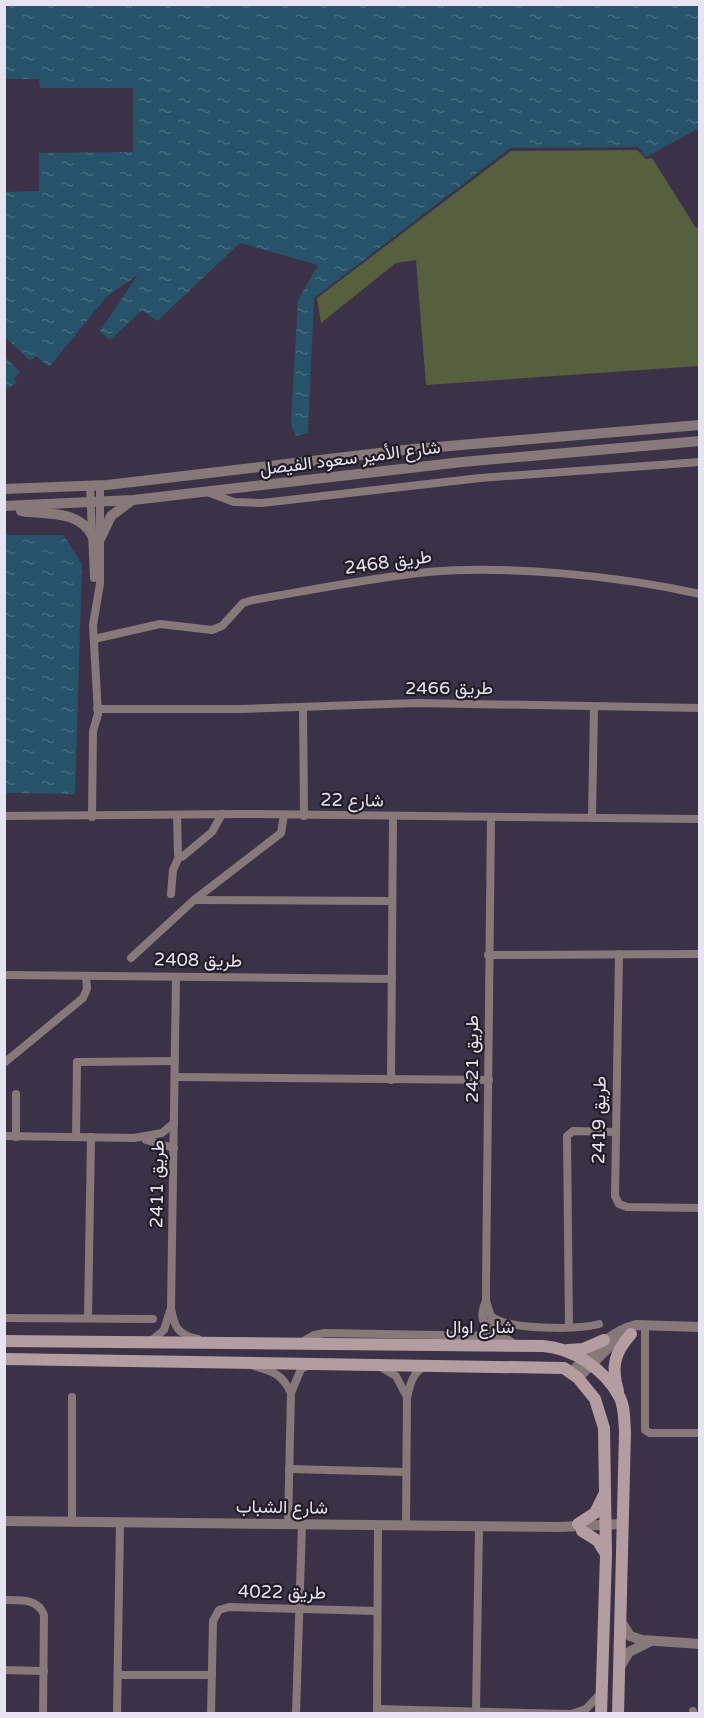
<svg xmlns="http://www.w3.org/2000/svg" width="704" height="1718" font-family="'Varela Round',Vazirmatn,sans-serif">
<defs>
<pattern id="water-ripples" width="26" height="14" patternUnits="userSpaceOnUse" patternTransform="scale(1.5)"><rect width="26" height="14" fill="#26536a"/><path d="M2 4q2-2 4 0t4 0M15 11q2-2 4 0t4 0" fill="none" stroke="#466c80"/></pattern>
</defs>
<rect width="100%" height="100%" fill="#3c3248"/>
<path fill="#565f3e" d="M 637,150 L 646,159 L 652,158 L 696,228 L 699,226 L 699,366 L 426,385 L 416,260 L 396,263 L 321,323 L 317,298 L 511,151 Z"/>
<g fill="url(#water-ripples)">
<path d="M 5,4 L 699,5 L 699,128 L 646,157 L 638,147 L 510,148 L 314,298 L 308,433 L 296,436 L 291,424 L 298,300 L 318,265 L 240,243 L 157,321 L 142,310 L 110,340 L 100,331 L 138,275 L 107,296 L 49,367 L 36,356 L 30,361 L 5,337 L 5,192 L 39,191 L 39,153 L 133,152 L 133,88 L 40,88 L 39,79 L 5,79 Z"/>
<path d="M 5,357 L 20,372 L 14,378 L 17,382 L 5,390 Z"/>
<path d="M 5,535 L 63,535 L 82,564 L 75,794 L 5,793 Z"/>
</g>
<g fill="none" stroke-linecap="round" stroke-linejoin="round">
<g stroke="#87797a" stroke-width="8">
<path d="M 90,486 L 94,578"/>
<path d="M 207,492 L 234,502 L 262,503 L 480,478 L 700,462"/>
<path d="M 94,639 L 160,624 L 212,630 L 222,626 L 243,603 L 253,600 C 311,590 370,578 428,572 C 511,565 619,576 700,594"/>
<path d="M 303,707 L 304,816"/>
<path d="M 97,709 L 241,709 L 417,703 L 700,708"/>
<path d="M 177,815 L 178,855 L 182,857 L 212,832 L 222,814"/>
<path d="M 4,816 L 245,814 L 700,819"/>
<path d="M 92,817 L 93,731 L 98,714 L 93,625 L 100,584 L 100,486"/>
<path d="M 491,818 L 486,1284 L 486,1301 L 497,1336"/>
<path d="M 592,818 L 594,708"/>
<path d="M 171,894 L 173,870 L 179,857"/>
<path d="M 195,900 L 392,901"/>
<path d="M 619,954 L 615,1196 L 619,1204 L 627,1207 L 700,1208"/>
<path d="M 488,955 L 700,954"/>
<path d="M 131,958 L 194,900 L 281,833 L 284,815"/>
<path d="M 4,975 L 392,979"/>
<path d="M 176,977 L 171,1308 C 174,1327 178,1335 198,1339"/>
<path d="M 4,1063 L 83,998 L 87,989 L 86,976"/>
<path d="M 175,1077 L 489,1080"/>
<path d="M 391,1080 L 393,818"/>
<path d="M 16,1094 L 16,1137"/>
<path d="M 4,1136 L 134,1138 L 162,1133 L 174,1123"/>
<path d="M 76,1137 L 77,1062 L 175,1061"/>
<path d="M 146,1140 L 174,1148"/>
<path d="M 486,1301 C 480,1314 480,1327 497,1329"/>
<path d="M 491,1316 C 507,1330 577,1330 599,1324"/>
<path d="M 4,1318 L 153,1319"/>
<path d="M 88,1318 L 91,1137"/>
<path d="M 645,1326 L 645,1430 L 650,1433 L 700,1433"/>
<path d="M 569,1327 L 567,1136 L 573,1131 L 615,1132"/>
<path d="M 151,1341 L 164,1330 L 170,1311"/>
<path d="M 300,1343 L 314,1335 L 325,1333 L 497,1336 L 507,1339 L 516,1345"/>
<path d="M 254,1366 C 273,1371 283,1375 291,1393"/>
<path d="M 379,1366 L 396,1376 L 407,1397"/>
<path d="M 72,1397 L 72,1521"/>
<path d="M 289,1469 L 406,1472"/>
<path d="M 288,1524 L 291,1393 L 301,1369 L 311,1364"/>
<path d="M 406,1525 L 407,1398 C 410,1385 412,1373 424,1367"/>
<path d="M 4,1600 C 19,1600 38,1598 44,1615 L 43,1714"/>
<path d="M 4,1670 L 44,1671"/>
<path d="M 118,1675 L 212,1675"/>
<path d="M 377,1709 L 569,1714"/>
<path d="M 476,1711 L 479,1526"/>
<path d="M 693,1711 L 693,1714"/>
<path d="M 377,1713 L 378,1525"/>
<path d="M 117,1714 L 120,1522"/>
<path d="M 211,1714 L 213,1621 L 219,1610 L 229,1607 L 377,1611"/>
<path d="M 296,1714 L 302,1524"/>
<path d="M 571,1714 L 586,1709 L 601,1693"/>
</g>
<g stroke="#87797a" stroke-width="10">
<path d="M 4,489 L 107,485 L 413,449 L 700,425"/>
<path d="M 4,506 L 133,500 L 462,462 L 700,441"/>
<path d="M 21,511 C 47,515 79,509 93,537"/>
<path d="M 100,539 L 111,516 L 131,501"/>
<path d="M 571,1372 C 592,1354 608,1332 636,1325 L 700,1327"/>
<path d="M 578,1378 L 611,1345 L 629,1335"/>
<path d="M 4,1521 L 559,1527 L 621,1524"/>
<path d="M 620,1620 L 630,1636 L 642,1640 L 700,1644"/>
<path d="M 620,1667 L 629,1652 L 649,1642"/>
</g>
<g stroke="#b49da0" stroke-width="12">
<path d="M 4,1341 L 543,1346 C 573,1348 604,1369 619,1396 C 625,1406 624,1421 625,1432 L 618,1714"/>
<path d="M 568,1350 L 583,1349 L 604,1340"/>
<path d="M 4,1359 L 564,1368 L 578,1378 L 595,1399 L 604,1428 L 606,1555 L 601,1714"/>
<path d="M 618,1391 C 611,1367 614,1353 631,1334"/>
<path d="M 578,1524 L 595,1513 L 604,1495"/>
<path d="M 582,1531 L 598,1541 L 606,1554"/>
</g>
</g>
<g text-anchor="middle" stroke-width="4.5" stroke-linejoin="round" paint-order="stroke">
<g font-size="18" fill="#e8e3f1" stroke="#211c26">
<text transform="translate(350 458) rotate(-7)" y="6">شارع الأمير سعود الفيصل</text>
<text transform="translate(388 562) rotate(-8)" y="6">طريق 2468</text>
<text x="449" y="694">طريق 2466</text>
<text transform="translate(352 800) rotate(1)" y="6">شارع 22</text>
<text transform="translate(198 960) rotate(1)" y="6">طريق 2408</text>
<text transform="translate(472 1059) rotate(-90)" y="6">طريق 2421</text>
<text transform="translate(599 1120) rotate(-89)" y="6">طريق 2419</text>
<text transform="translate(157 1184) rotate(-89)" y="6">طريق 2411</text>
<text x="480" y="1333">شارع اوال</text>
<text transform="translate(282 1507) rotate(1)" y="6">شارع الشباب</text>
<text transform="translate(282 1592) rotate(1)" y="6">طريق 4022</text>
</g>
</g>
<rect width="704" height="1718" fill="none" stroke="#e8e3f1" stroke-width="12"/>
</svg>
